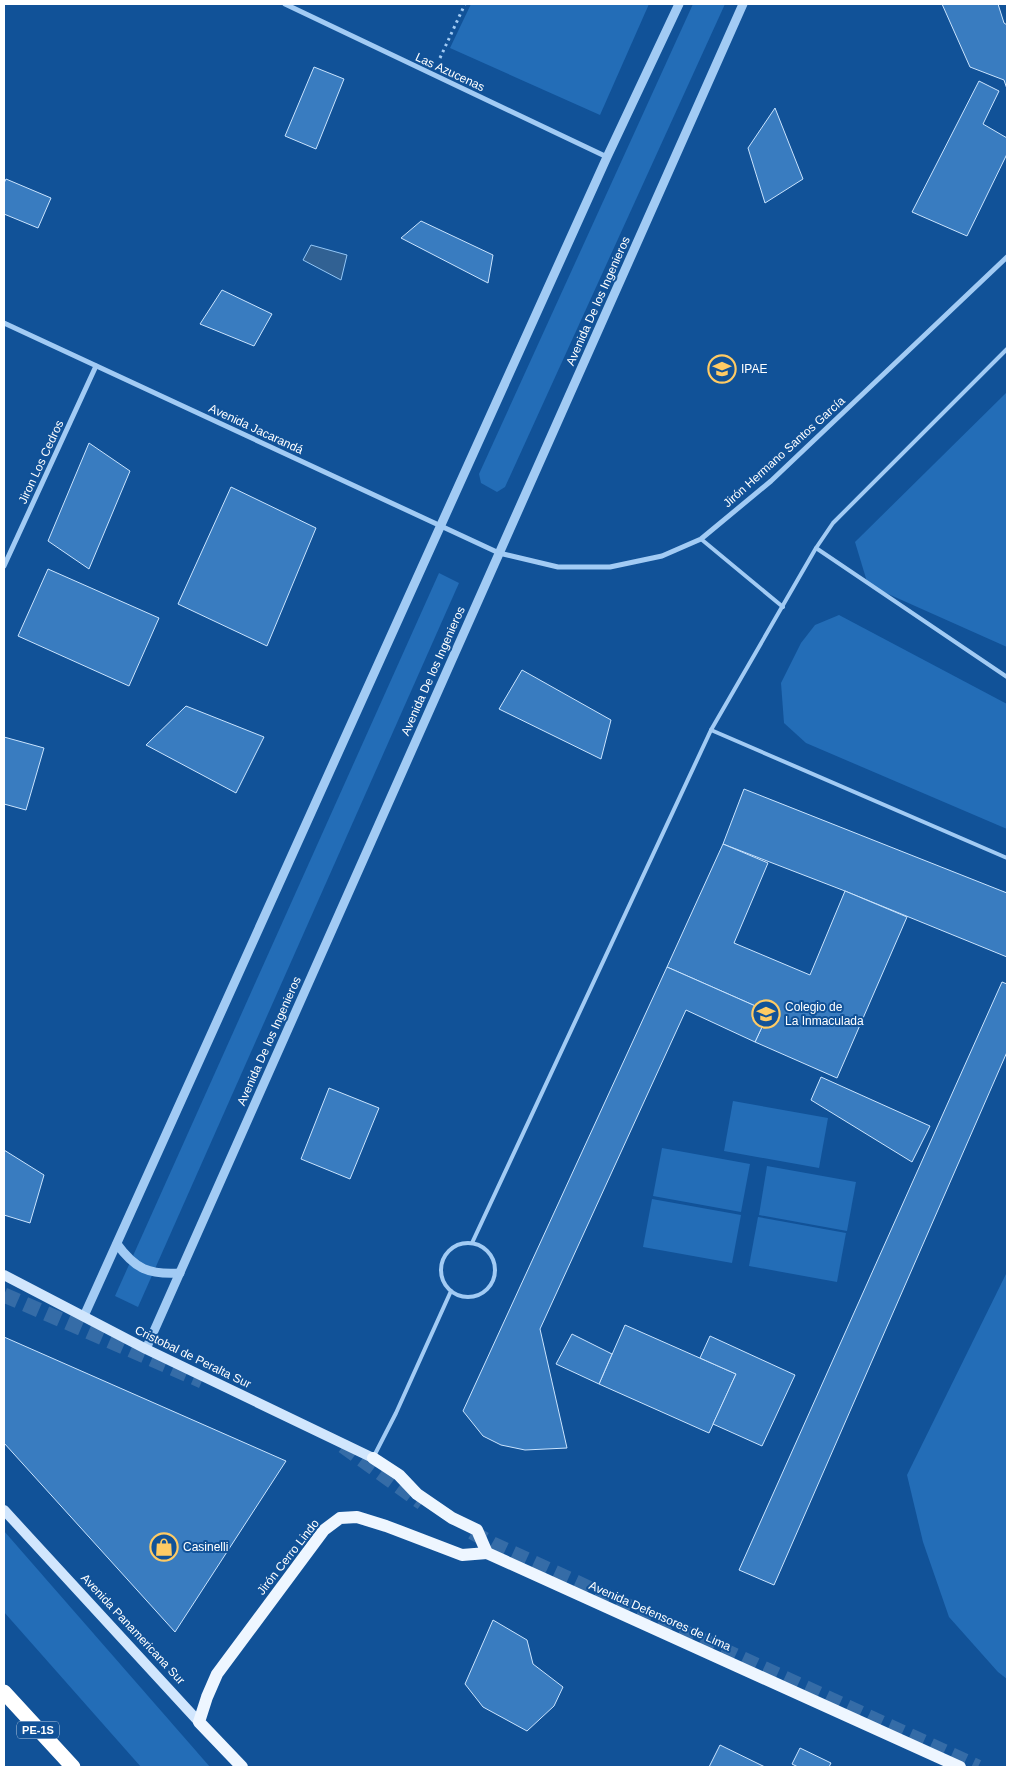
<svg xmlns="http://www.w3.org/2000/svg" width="1011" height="1771" font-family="Arial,sans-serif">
<rect width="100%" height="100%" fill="#115298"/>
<g fill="#236db7">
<path d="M 471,4 L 649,4 L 600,115 L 450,48 Z"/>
<path d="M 693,4 L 725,4 L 505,487 L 497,492 L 481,483 L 479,474 Z"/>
<path d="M 1007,392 L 1007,647 L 868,585 L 855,542 Z"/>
<path d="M 439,573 L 459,583 L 138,1307 L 115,1296 Z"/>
<path d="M 839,615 L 1007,704 L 1007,829 L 806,743 L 784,723 L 781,683 L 801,643 L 815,625 Z"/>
<path d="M 733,1101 L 828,1118 L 819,1168 L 724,1151 Z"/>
<path d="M 662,1148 L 750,1164 L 741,1212 L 653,1196 Z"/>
<path d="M 767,1166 L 856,1182 L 847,1231 L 759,1215 Z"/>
<path d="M 652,1199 L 741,1215 L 732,1263 L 643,1247 Z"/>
<path d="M 758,1217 L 846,1233 L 837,1282 L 749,1266 Z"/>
<path d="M 1007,1272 L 1007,1679 L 998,1672 L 949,1617 L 923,1542 L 907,1475 Z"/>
<path d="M 4,1531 L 210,1767 L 141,1767 L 4,1612 Z"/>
</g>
<path fill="#316193" stroke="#93c7f7" d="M 311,245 L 347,255 L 341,280 L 303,260 Z"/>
<g fill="#397cc0" stroke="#cae4fe">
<path d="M 942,4 L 998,4 L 1004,23 L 1007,25 L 1007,89 L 1004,80 L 970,67 Z"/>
<path d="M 314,67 L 344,79 L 316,149 L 285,136 Z"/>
<path d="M 979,81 L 999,91 L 983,124 L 1007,138 L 1007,154 L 967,236 L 912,212 Z"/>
<path d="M 775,108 L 803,179 L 765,203 L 748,148 Z"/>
<path d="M 6,179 L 51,198 L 38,228 L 4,214 L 4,183 Z"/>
<path d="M 421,221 L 493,255 L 488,283 L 401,238 Z"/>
<path d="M 222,290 L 272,314 L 254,346 L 200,324 Z"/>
<path d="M 89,443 L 130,471 L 89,569 L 48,541 Z"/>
<path d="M 231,487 L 316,528 L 267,646 L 178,604 Z"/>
<path d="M 48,569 L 159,618 L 129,686 L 18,636 Z"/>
<path d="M 522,670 L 611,720 L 601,759 L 499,709 Z"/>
<path d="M 186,706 L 264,737 L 236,793 L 146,745 Z"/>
<path d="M 4,737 L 44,748 L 26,810 L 4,804 Z"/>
<path d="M 744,789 L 1007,893 L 1007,957 L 845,891 L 723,844 Z"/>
<path d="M 723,844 L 768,863 L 734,943 L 810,975 L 845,891 L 907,917 L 837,1078 L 755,1042 L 769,1012 L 667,967 Z"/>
<path d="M 667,967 L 769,1012 L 755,1042 L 686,1010 L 540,1329 L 567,1448 L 525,1450 L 501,1445 L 483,1436 L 463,1411 Z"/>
<path d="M 1002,982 L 1007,984 L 1007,1052 L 774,1585 L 739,1570 Z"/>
<path d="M 821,1077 L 930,1126 L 912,1162 L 811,1100 Z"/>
<path d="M 329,1088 L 379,1108 L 350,1179 L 301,1159 Z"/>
<path d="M 4,1150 L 44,1175 L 30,1223 L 4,1215 Z"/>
<path d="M 625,1325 L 736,1374 L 709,1433 L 599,1384 Z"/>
<path d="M 572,1334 L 612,1354 L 599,1384 L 556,1364 Z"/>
<path d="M 710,1336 L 795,1375 L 762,1446 L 713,1424 L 736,1374 L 700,1358 Z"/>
<path d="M 4,1337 L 286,1461 L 175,1632 L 4,1443 Z"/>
<path d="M 493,1620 L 527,1640 L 533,1664 L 563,1687 L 554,1706 L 527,1731 L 483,1707 L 465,1684 Z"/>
<path d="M 720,1745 L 765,1767 L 709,1767 Z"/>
<path d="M 800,1748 L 831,1763 L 829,1767 L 798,1767 L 792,1764 Z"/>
</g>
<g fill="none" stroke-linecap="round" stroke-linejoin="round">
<g stroke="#356ca7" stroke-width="15" stroke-dasharray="15 8" stroke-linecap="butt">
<path d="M 4,1295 L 202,1381"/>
<path d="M 343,1446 L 422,1503"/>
<path d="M 472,1532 L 493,1544 L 978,1767"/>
</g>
<path stroke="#a2cbf4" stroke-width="3" stroke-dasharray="2.5 4" stroke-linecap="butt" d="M 440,58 L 465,4"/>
<g stroke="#a2cbf4" stroke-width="4">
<path d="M 701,539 L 783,607"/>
<path d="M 816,548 L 1007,677"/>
<path d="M 711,730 L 1007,858"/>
<path d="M 472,1243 L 711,730 L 816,548 L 833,523 L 1007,349"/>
<circle cx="468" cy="1270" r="27"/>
<path d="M 374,1456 L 396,1413 L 451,1291"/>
</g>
<g stroke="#a2cbf4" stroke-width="5">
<path d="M 285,4 L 607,157"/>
<path d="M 4,323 L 499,553 L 558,567 L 610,567 L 662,556 L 701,539 L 771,481 L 1007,257"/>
<path d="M 4,566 L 96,366"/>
</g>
<g stroke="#a2cbf4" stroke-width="9">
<path d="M 117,1244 C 135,1269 149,1275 180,1273"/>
<path d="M 84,1316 L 607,157 L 679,4"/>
<path d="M 146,1349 L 743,4"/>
</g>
<g stroke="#d1e6fd" stroke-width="10">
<path d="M 4,1275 L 146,1349 L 373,1458"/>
<path d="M 4,1510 L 199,1722"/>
</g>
<g stroke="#eef6ff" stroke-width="12">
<path d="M 373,1458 L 399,1475 L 417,1494 L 452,1518 L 477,1530 L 487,1553 L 960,1767"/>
<path d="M 242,1767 L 199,1722 L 207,1697 L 217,1674 L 324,1530 L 340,1518 L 357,1517 L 386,1526 L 462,1555 L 487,1553"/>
</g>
<path stroke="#fff" stroke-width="15" d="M 4,1692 L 73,1767"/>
</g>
<defs>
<g id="school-ring" transform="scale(1.4375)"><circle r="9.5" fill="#115298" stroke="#ffcb64" stroke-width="1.5"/><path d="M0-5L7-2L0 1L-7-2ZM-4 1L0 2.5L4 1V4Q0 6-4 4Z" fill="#ffcb64"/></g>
<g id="shop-ring" transform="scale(1.4375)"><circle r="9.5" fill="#115298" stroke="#ffcb64" stroke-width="1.5"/><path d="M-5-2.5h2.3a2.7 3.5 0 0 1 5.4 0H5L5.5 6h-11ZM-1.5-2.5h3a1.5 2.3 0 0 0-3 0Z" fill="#ffcb64"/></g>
</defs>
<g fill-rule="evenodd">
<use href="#school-ring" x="722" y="369"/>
<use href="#school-ring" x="766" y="1014"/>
<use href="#shop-ring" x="164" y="1547"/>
</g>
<g text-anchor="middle" stroke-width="4" stroke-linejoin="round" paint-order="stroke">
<rect fill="#115298" stroke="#b8cbe0" stroke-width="1" x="17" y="1721.5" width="42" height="17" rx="4"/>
<g font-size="11" font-weight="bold" fill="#fff">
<text x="38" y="1734">PE-1S</text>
</g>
<g font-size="12" fill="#fff" stroke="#115298">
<text transform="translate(450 72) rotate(25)" y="4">Las Azucenas</text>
<text transform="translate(598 301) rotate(-66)" y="4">Avenida De los Ingenieros</text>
<text transform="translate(256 429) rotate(25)" y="4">Avenida Jacarandá</text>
<text transform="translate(784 452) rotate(-42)" y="4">Jirón Hermano Santos García</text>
<text transform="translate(41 462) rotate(-65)" y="4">Jiron Los Cedros</text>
<text transform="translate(433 671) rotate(-66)" y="4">Avenida De los Ingenieros</text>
<text transform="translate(269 1041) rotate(-66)" y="4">Avenida De los Ingenieros</text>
<text transform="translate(193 1357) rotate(26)" y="4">Cristobal de Peralta Sur</text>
<text transform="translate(288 1557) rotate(-52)" y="4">Jirón Cerro Lindo</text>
<text transform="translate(660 1616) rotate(24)" y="4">Avenida Defensores de Lima</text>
<text transform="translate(133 1629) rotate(47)" y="4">Avenida Panamericana Sur</text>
</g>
<g font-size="12" fill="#fff" stroke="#115298" text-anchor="start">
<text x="741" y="373">IPAE</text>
<text x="785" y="1011">Colegio de<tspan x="785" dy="14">La Inmaculada</tspan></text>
<text x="183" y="1551">Casinelli</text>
</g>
</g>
<rect width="1011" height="1771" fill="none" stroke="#ffffff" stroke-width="10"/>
</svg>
